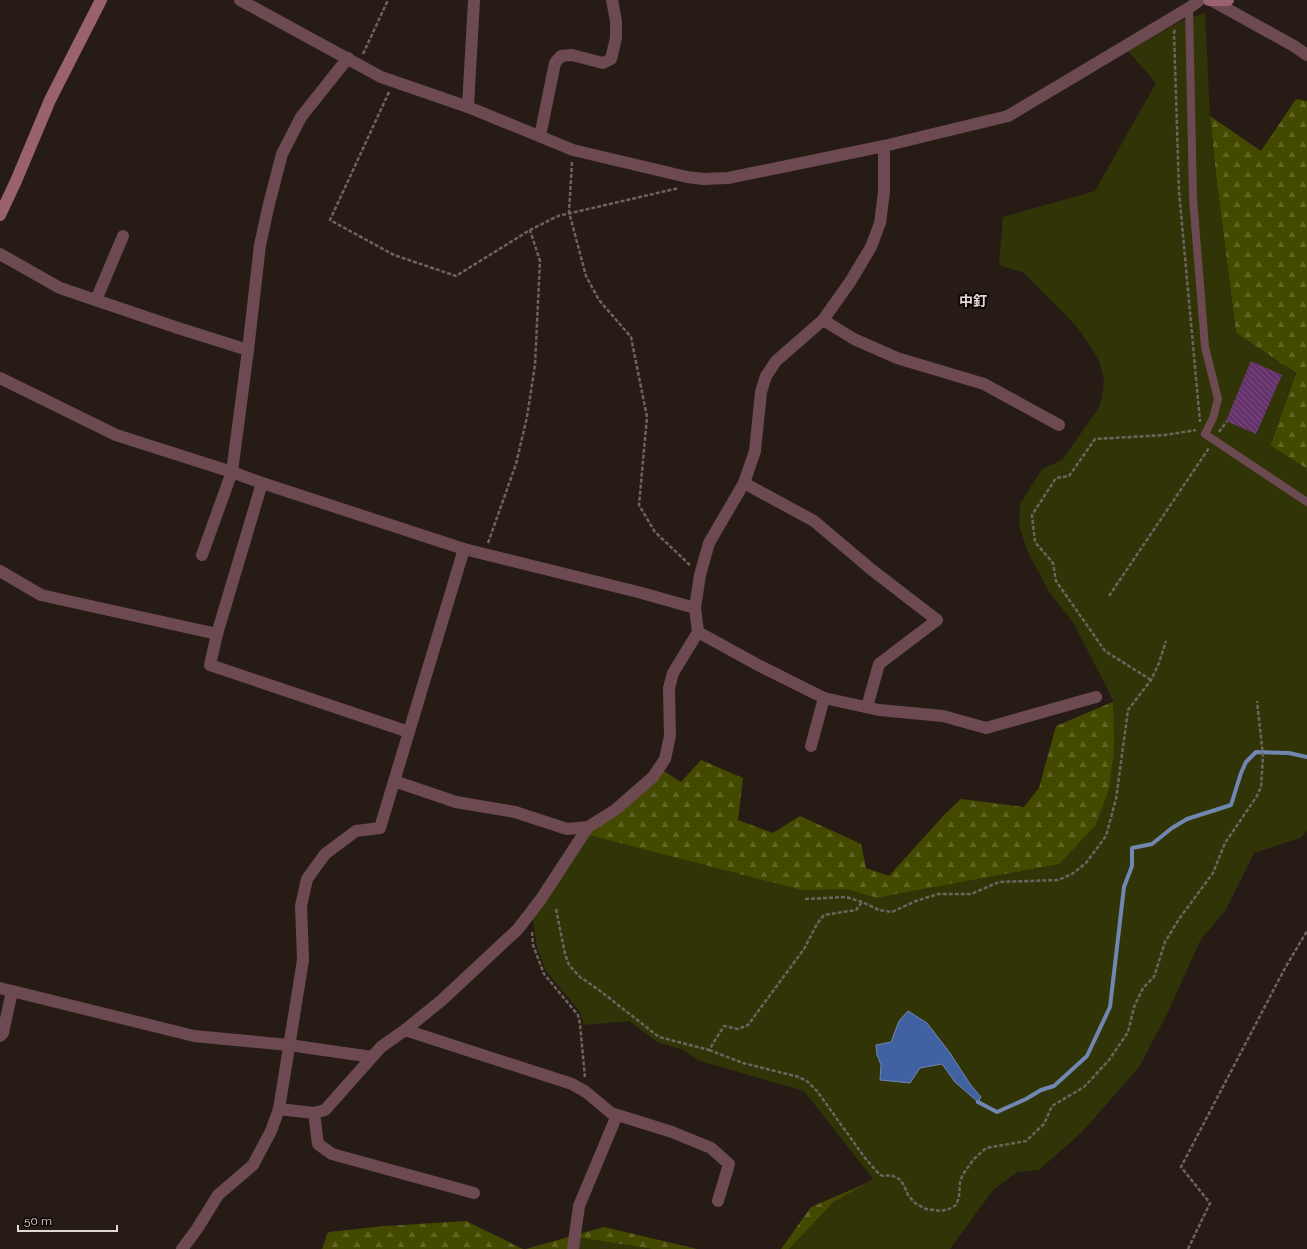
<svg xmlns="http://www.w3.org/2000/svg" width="1307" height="1249" font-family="Raleway,'Noto Sans JP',sans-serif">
<defs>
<pattern id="forest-firs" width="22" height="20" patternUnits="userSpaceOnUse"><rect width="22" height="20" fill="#444900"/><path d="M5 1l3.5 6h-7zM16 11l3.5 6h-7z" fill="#5f6324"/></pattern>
<pattern id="building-back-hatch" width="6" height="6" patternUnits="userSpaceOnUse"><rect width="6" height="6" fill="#66326b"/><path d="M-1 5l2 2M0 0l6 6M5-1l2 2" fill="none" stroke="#7c4f7f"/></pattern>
</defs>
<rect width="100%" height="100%" fill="#261c15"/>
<g fill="url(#forest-firs)">
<path d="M 1296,99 L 1307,101 L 1307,469 L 1270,446 L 1296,373 L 1236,333 L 1217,184 L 1210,116 L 1261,151 Z"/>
<path d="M 1122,698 L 1173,960 L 584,904 L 589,828 L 659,768 L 681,782 L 701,760 L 743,778 L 738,820 L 773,833 L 800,816 L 861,844 L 866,868 L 889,876 L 945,814 L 961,799 L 1024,807 L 1039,788 L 1056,726 Z"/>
<path d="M 874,1180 L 834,1202 L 789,1249 L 781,1249 L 811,1207 Z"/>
<path d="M 466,1221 L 523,1249 L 322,1249 L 328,1232 L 386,1226 Z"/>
<path d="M 604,1227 L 697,1249 L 652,1249 L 575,1237 L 573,1249 L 526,1249 Z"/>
</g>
<g fill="#303407">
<path d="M 1205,13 L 1210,116 L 1214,160 L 1236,333 L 1296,373 L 1270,445 L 1307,469 L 1307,831 L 1300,838 L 1254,853 L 1225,911 L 1201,939 L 1168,1012 L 1139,1067 L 1082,1132 L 1039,1170 L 1017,1172 L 993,1190 L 950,1249 L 789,1249 L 834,1202 L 873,1179 L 804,1091 L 700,1061 L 683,1050 L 657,1042 L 629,1021 L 584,1025 L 580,1012 L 546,971 L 537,948 L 532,912 L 589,835 L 802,890 L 846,889 L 878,898 L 896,894 L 1059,864 L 1095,826 L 1109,789 L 1114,751 L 1113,700 L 1073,622 L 1049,592 L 1027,550 L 1019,525 L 1020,504 L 1042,469 L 1062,460 L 1098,409 L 1102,398 L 1104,381 L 1099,360 L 1078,328 L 1024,273 L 999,265 L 1003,217 L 1095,191 L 1156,83 L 1128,51 L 1183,20 Z"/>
<path d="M 574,1237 L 652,1249 L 573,1249 Z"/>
</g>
<path fill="#4162a2" stroke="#7186b1" d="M 908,1011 L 927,1023 L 950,1053 L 970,1084 L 981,1097 L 978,1102 L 955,1082 L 942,1064 L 920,1068 L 910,1083 L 880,1080 L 881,1065 L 877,1055 L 876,1045 L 891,1042 L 899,1021 Z"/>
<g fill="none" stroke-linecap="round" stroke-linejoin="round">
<path stroke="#7186b1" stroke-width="4" d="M 978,1102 L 997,1112 L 1026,1099 L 1041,1090 L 1054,1086 L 1087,1056 L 1110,1007 L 1124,887 L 1132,866 L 1132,848 L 1152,844 L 1172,828 L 1187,819 L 1231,805 L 1241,773 L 1246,762 L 1256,752 L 1289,753 L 1307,757"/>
</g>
<path fill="url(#building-back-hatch)" d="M 1251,361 L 1282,375 L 1256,434 L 1226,421 Z"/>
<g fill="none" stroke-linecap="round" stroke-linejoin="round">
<g stroke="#6d645e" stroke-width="2.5" stroke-dasharray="4 2" stroke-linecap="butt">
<path d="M 1175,30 L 1174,33 L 1179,191 L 1200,422"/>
<path d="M 363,54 L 388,0"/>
<path d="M 389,92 L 330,220 L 394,255 L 456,276 L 530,230 L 558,216 L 679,188"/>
<path d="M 572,162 L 569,212 L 586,276 L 599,300 L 631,337 L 647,417 L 639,505 L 655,532 L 691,566"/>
<path d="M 1219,432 L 1227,421"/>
<path d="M 488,543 L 516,464 L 527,417 L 535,365 L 540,261 L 530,230"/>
<path d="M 1109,596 L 1209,448"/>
<path d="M 1151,680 L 1105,651 L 1056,581 L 1053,563 L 1035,542 L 1032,515 L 1056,478 L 1069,476 L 1095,439 L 1165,435 L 1196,430"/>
<path d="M 805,899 L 846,897 L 862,902 L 879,910 L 892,912 L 916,901 L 938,894 L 971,894 L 999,882 L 1058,880 L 1072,874 L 1086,863 L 1106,836 L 1116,799 L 1128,710 L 1151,680 L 1159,663 L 1166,641"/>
<path d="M 556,909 L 565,954 L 569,965 L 580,977 L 599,990 L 659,1037 L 709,1050 L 724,1026 L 738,1029 L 748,1025 L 804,949 L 817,924 L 824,915 L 856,910 L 862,902"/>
<path d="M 532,932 L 533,945 L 544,974 L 578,1015 L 580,1024 L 585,1078"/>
<path d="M 709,1050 L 743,1063 L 799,1077 L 808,1082 L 817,1091 L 865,1158 L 879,1174 L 883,1176 L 891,1175 L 899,1179 L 904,1185 L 908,1195 L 915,1203 L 926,1209 L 941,1211 L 949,1209 L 956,1205 L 959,1197 L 960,1182 L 963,1174 L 974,1159 L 986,1148 L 1026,1141 L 1044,1124 L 1052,1106 L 1084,1087 L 1109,1060 L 1128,1032 L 1134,1007 L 1143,988 L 1154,977 L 1165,942 L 1179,919 L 1213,873 L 1225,843 L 1257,796 L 1261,787 L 1263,756 L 1257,701"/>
<path d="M 1188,1249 L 1210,1203 L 1181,1167 L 1285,968 L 1307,931"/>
</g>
<path stroke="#6d4a51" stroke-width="8" d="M 1189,8 L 1193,198 L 1205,347 L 1218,399 L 1213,418 L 1205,434 L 1307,502"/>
<g stroke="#6d4a51" stroke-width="12">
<path d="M 240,0 L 381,77 L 468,107 L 573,150 L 687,177 L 704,179 L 728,178 L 884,146 L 1008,116 L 1189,8 L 1200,0"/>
<path d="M 1211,0 L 1294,46 L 1307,55"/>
<path d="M 468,107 L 474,0"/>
<path d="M 540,136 L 555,63 L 561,56 L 572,55 L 603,63 L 611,59 L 616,38 L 616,21 L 612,0"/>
<path d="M 0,254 L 60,288 L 178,328 L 248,350"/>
<path d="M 96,300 L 123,236"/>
<path d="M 823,320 L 854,339 L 897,358 L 984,384 L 1059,425"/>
<path d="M 0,378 L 116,435 L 232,472 L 262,483 L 464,549 L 638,592 L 695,608"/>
<path d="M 262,483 L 217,634 L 210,665 L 409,732"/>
<path d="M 744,483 L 814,521 L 872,570 L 937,620 L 879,664 L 867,707"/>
<path d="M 202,555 L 232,472 L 248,350 L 260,245 L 269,204 L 282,154 L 301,117 L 348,58"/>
<path d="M 0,571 L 41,595 L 217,634"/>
<path d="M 698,632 L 758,665 L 824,698 L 879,710 L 943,716 L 986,728 L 1096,697"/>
<path d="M 811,746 L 824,698"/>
<path d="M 394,781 L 456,802 L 515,812 L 567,829 L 588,827"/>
<path d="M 0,988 L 194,1036 L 289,1045 L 372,1057"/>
<path d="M 405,1030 L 572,1084 L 586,1092 L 611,1113 L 672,1132 L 711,1148 L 729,1164 L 718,1201"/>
<path d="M 0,1036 L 3,1033 L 12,991"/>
<path d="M 279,1109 L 314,1113 L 325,1110 L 381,1047 L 405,1030 L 442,1000 L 518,929 L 541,899 L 588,827 L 615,810 L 653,777 L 665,759 L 670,736 L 669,688 L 673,673 L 698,632 L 695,608 L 700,575 L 709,543 L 744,483 L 755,451 L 761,392 L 766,376 L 776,361 L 823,320 L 850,282 L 871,247 L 880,223 L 884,192 L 884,146"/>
<path d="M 314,1113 L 318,1144 L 332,1154 L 474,1193"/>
<path d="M 182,1249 L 197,1229 L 218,1195 L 253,1165 L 271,1131 L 279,1109 L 303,960 L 301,906 L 307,879 L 325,854 L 356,831 L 380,828 L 464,549"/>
<path d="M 573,1249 L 579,1206 L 617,1115"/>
</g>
<g stroke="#9a626e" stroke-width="12">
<path d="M 1209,0 L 1228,0"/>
<path d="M 0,215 L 16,181 L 50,100 L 101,0"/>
</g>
</g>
<g text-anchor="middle" stroke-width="4" stroke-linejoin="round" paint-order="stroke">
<g font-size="14" font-weight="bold" fill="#e1d9d5" stroke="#0c0705">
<text x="973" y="306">中釘</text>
</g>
</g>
<path d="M18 1225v6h99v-6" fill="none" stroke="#e1d9d5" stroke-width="2"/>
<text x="24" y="1225" font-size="12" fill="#e1d9d5" stroke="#0c0705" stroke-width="3" paint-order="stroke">50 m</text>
</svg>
